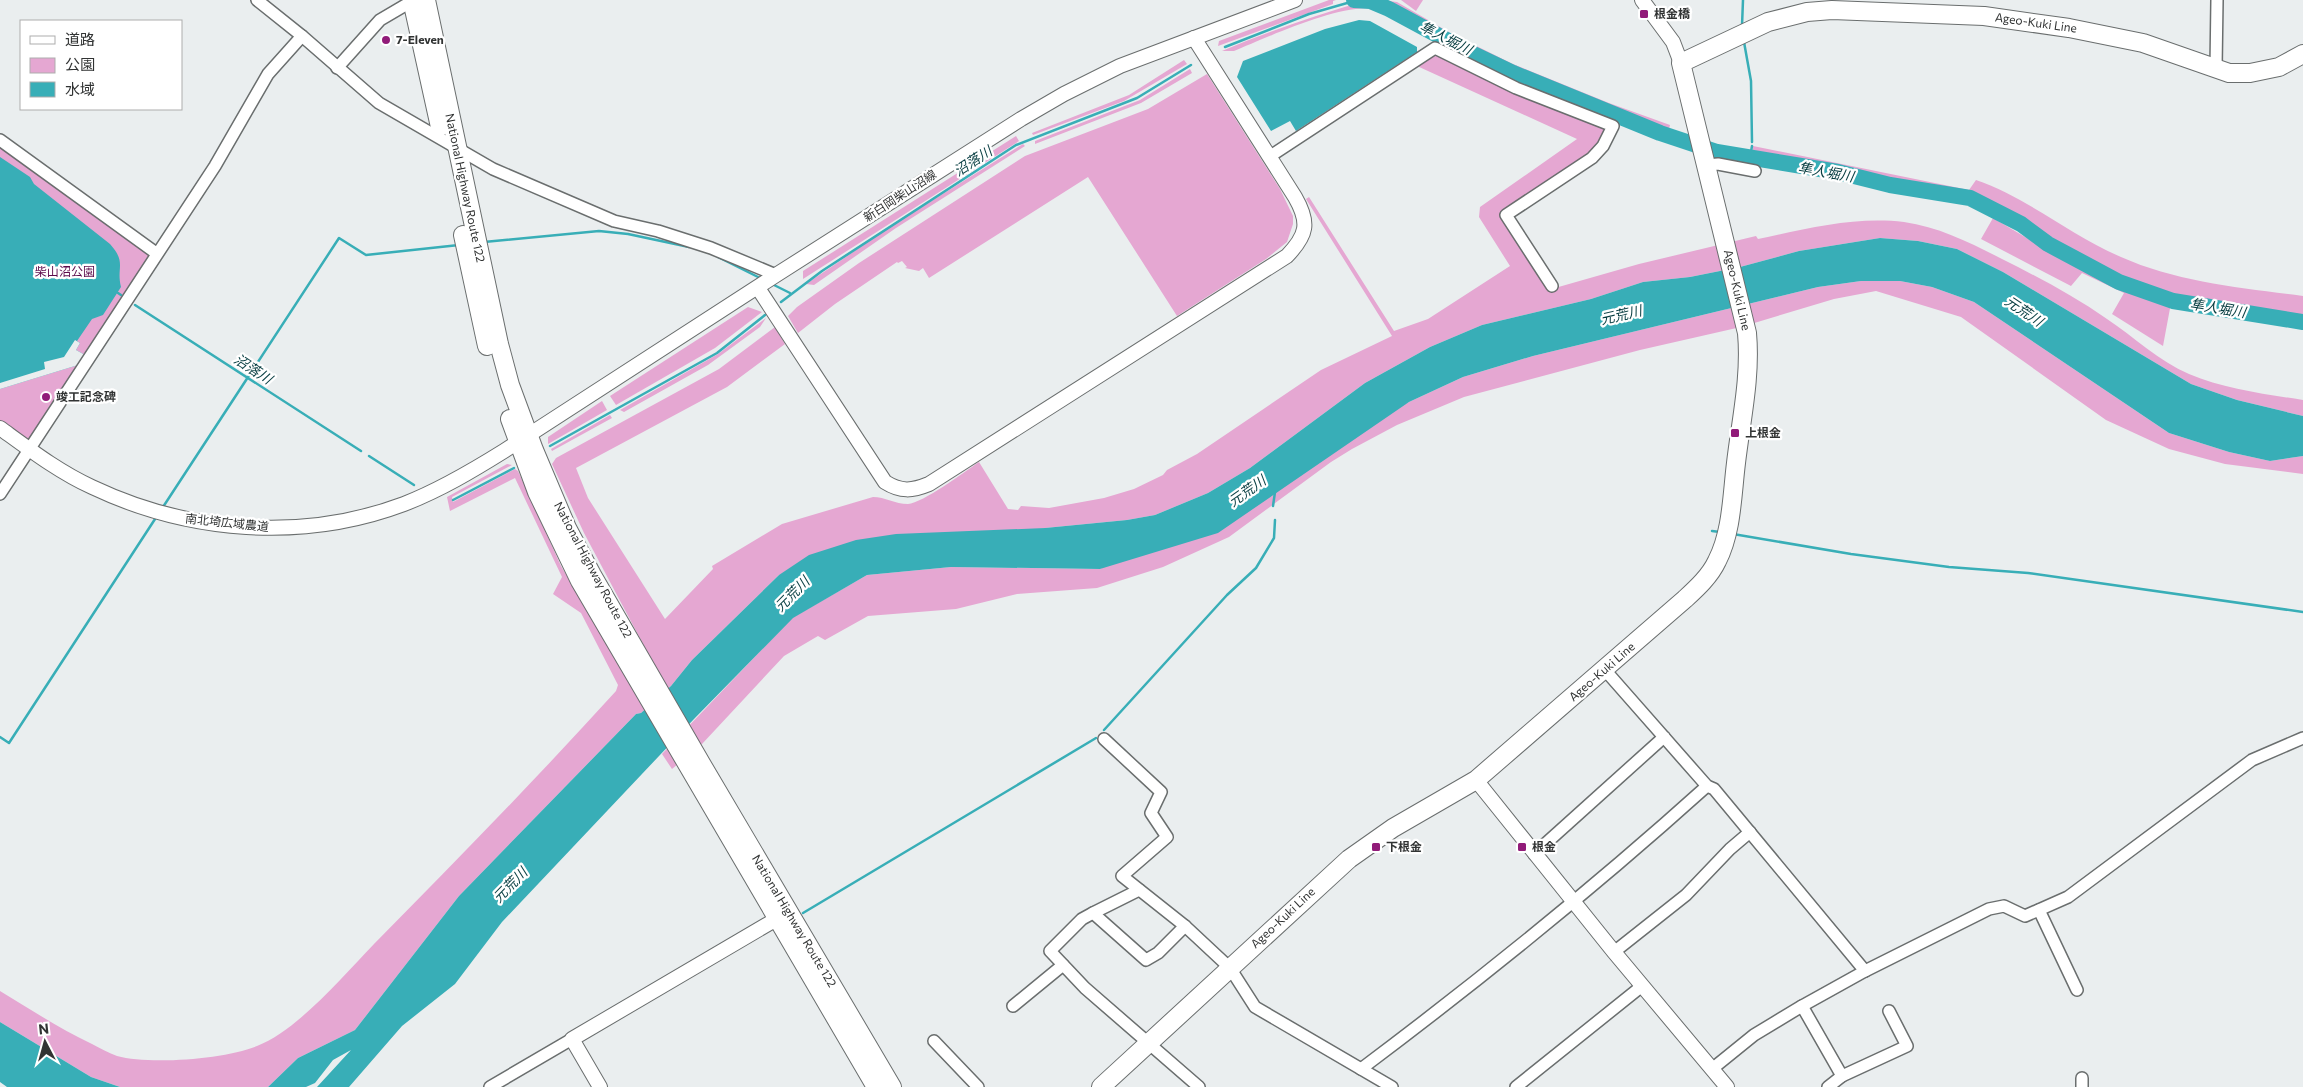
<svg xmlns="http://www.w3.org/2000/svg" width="2303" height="1087" font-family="Commissioner,'Noto Sans JP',sans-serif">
<rect width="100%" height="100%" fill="#eaeeef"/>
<g fill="#e5a7d2">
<path d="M 1329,0 L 1336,0 L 1333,1 L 1333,4 L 1218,46 L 1219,41 Z"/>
<path d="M 1381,0 L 1397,2 L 1454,35 L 1513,64 L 1609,103 L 1670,125 L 1669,129 L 1522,74 L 1466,46 L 1393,4 Z"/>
<path d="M 1401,0 L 1423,0 L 1416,11 Z"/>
<path d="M 1361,2 L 1371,3 L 1415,24 L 1498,70 L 1545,90 L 1666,136 L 1666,141 L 1521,84 L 1448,48 L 1378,10 C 1347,0 1266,38 1234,51 L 1222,51 C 1267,32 1314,16 1361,2 Z"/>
<path d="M 1434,55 L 1604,127 L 1607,131 L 1591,153 L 1501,214 L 1548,290 L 1639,264 L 1756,236 L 1758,239 C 1805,229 1855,216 1904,222 C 1939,227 1971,243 2002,259 C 2038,277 2074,296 2107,319 C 2134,337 2159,361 2189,374 C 2224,389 2265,394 2303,400 L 2303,416 L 2237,400 L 2191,384 L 2003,272 L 1957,249 L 1918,241 L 1880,238 L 1799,251 L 1740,267 L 1690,277 L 1643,282 L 1591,299 L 1482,325 L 1430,347 L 1365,383 L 1250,468 L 1208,493 L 1155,515 L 1127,520 L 1045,528 L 779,575 L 692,660 L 671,686 L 641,713 L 636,714 L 459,896 L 355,1030 L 298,1058 L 268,1087 L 120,1087 L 91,1077 L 0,1022 L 0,991 C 30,1009 60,1029 92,1044 C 100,1048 109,1053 117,1056 C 150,1065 225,1059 257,1046 C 298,1030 343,976 374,944 C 456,861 538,777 616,691 L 618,685 L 581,613 L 553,594 L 562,577 L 515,478 L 450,511 L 447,497 L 507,464 L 512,465 L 452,497 L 453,502 L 515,469 L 518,471 L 561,566 L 634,690 L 644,680 L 652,661 L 584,533 L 552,464 L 556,458 L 719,369 L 775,327 L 785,344 L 727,387 L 576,468 L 588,498 L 665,619 L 713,569 L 712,566 L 782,524 L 873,497 C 885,497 895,504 908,504 C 923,503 964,472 979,462 L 1008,509 L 1018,510 L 1021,506 L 1049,508 L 1104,498 L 1134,489 L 1163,475 L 1167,470 L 1197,454 L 1321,370 L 1392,336 L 1306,199 L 1309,197 L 1394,331 L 1428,319 L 1510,266 L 1479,217 L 1480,207 L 1577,139 L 1417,66 Z"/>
<path d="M 1184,60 L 1187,64 L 1124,101 L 1033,135 L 1032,133 L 1129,95 Z"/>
<path d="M 1190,69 L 1192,73 L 1141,103 L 1035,144 L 1035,141 L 1140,100 Z"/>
<path d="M 1207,74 L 1280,189 L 1293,216 L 1293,224 L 1287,242 L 1266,259 L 1177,316 L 1088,177 L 929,278 L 923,268 L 919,271 L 905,268 L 907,267 L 902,261 L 898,263 L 897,262 L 835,304 L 798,333 L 788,316 L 797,307 L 859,263 L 1025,156 L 1148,109 Z"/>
<path d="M 1016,136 L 1019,141 L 803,279 L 803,271 Z"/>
<path d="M 0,143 L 149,251 L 149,260 L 32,442 L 27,442 L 0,422 Z"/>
<path d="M 1023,144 L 1025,146 L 896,228 L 814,285 L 806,284 L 893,225 Z"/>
<path d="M 1753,146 L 1969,190 L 1976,180 C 2028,198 2070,235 2121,257 C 2177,282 2242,288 2303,296 L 2303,318 L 2263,313 L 2154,291 L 2120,278 L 2049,239 L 2022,218 L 2000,205 L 1968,193 L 1880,178 L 1756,151 L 1753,150 Z"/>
<path d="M 1993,218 L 2062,259 L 2086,268 L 2128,291 L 2171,303 L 2163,346 L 2112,314 L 2124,293 L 2082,273 L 2071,286 L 1981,239 Z"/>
<path d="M 1861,281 L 1900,281 L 1932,287 L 1974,302 L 2169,433 L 2229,452 L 2270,461 L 2303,456 L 2303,474 L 2225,464 L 2169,449 L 2106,420 L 1961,317 L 1876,291 L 1834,299 L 1741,327 L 1640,350 L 1464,397 L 1397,425 L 1352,449 L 1331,462 L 1229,537 L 1163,567 L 1097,588 L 1017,594 L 956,609 L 868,616 L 825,640 L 818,636 L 784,656 L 702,744 L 672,769 L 662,754 L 792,618 L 867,575 L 951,567 L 1100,569 L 1409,402 L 1463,377 L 1533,356 L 1818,287 Z"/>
<path d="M 748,307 L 762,312 L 715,348 L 616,405 L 610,396 Z"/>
<path d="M 766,318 L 760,327 L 708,365 L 624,412 L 620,410 L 718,354 Z"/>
<path d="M 602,401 L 607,410 L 548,444 L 548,437 Z"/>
<path d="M 610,415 L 612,418 L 552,451 L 551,449 Z"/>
</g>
<g fill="#38aeb7">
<path d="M 1359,20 L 1370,21 L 1417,47 L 1417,52 L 1296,131 L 1290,121 L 1271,131 L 1237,77 L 1243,61 L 1325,29 Z"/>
<path d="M 0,157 L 30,177 L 34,184 L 110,244 C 127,263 116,267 121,287 L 103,315 L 92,319 L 77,341 L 80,343 L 76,350 L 85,355 L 78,365 L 0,389 Z"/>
<path d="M 1880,238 L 1918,241 L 1957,249 L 2003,272 L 2191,384 L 2237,400 L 2303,416 L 2303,456 L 2270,461 L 2229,452 L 2169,433 L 1974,302 L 1932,287 L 1900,281 L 1861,281 L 1818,287 L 1533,356 L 1463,377 L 1409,402 L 1218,533 L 1100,569 L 951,567 L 867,575 L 793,618 L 694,719 L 502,922 L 455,984 L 402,1026 L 349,1087 L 317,1087 L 351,1050 L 333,1060 L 315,1083 L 306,1087 L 268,1087 L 298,1058 L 355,1030 L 459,896 L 636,714 L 641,713 L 671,686 L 692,660 L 779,575 L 809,555 L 856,540 L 896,534 L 1045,528 L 1127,520 L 1155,515 L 1208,493 L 1250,468 L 1365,383 L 1430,347 L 1482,325 L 1591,299 L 1643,282 L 1690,277 L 1740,267 L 1799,251 Z"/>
<path d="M 0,1022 L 91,1077 L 120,1087 L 7,1087 L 0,1082 Z"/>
</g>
<path fill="#eaeeef" d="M 75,340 L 80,343 L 76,350 L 85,355 L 78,365 L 0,389 L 0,383 L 45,369 L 44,362 L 64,357 Z"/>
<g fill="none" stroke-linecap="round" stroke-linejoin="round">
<g stroke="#38aeb7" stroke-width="2.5">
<path d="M 1742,26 L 1743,0"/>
<path d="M 1744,42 L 1751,81 L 1752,142"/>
<path d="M 1225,47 L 1309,14 L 1354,1"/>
<path d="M 1750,158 L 1752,146"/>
<path d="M 484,242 L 599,231 L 628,234 L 689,247"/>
<path d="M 718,257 L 762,279"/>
<path d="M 772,284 L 790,293"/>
<path d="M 118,293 L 121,295"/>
<path d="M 781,302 L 822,271 L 1016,145 L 1137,98 L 1191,65"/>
<path d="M 135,305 L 361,451"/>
<path d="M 550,446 L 717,353 L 765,315"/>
<path d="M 369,456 L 414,485"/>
<path d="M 453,500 L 514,468"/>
<path d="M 1273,506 L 1275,492"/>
<path d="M 163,507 L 339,238 L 366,255 L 459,245"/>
<path d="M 1712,531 L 1720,532"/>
<path d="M 1733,534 L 1851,554 L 1949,567 L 2028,573 L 2303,612"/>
<path d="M 1104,730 L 1227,595 L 1256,568 L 1274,538 L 1275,520"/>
<path d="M 0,737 L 9,743 L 157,516"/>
<path d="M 803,913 L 1096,738"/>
</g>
<path stroke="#38aeb7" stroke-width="16" d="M 1354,0 L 1370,1 L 1389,9 L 1467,51 L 1513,73 L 1660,133 L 1717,152 L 1838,172 L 1890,185 L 1970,198 L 2021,224 L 2048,244 L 2119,282 L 2173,301 L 2303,322"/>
<g stroke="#6a6e6e" stroke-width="14">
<g id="minor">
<path d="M 257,0 L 302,36 L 379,103 L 493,169 L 614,221 L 658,231 L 711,248 L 776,275"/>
<path d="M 337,68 L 380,20 L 414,0"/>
<path d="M 2216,68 L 2217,0"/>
<path d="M 0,140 L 156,253"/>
<path d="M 1269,157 L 1435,48 L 1516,88 L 1613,126 L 1603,146 L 1592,158 L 1506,215 L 1552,286"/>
<path d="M 1707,165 L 1718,164 L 1755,171"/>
<path d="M 0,494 L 215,166 L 268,74 L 302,36"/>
<path d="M 1605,670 L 1707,786 L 1714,789 L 1865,971"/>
<path d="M 1104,739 L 1161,792 L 1151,813 L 1167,837 L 1122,876 L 1185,926 L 1230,968 L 1255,1007 L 1392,1087"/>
<path d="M 1534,854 L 1664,737"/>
<path d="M 2039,910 L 2077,990"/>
<path d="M 1093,913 L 1139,890"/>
<path d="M 1185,926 L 1158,953 L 1146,960 L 1093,913 L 1082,919 L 1050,951 L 1085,988 L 1199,1087"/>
<path d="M 1614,952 L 1686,895 L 1730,849 L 1750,832"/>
<path d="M 1013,1006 L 1063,965"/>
<path d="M 1802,1006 L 1842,1076 L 1907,1046 L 1889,1011"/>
<path d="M 934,1041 L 978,1087"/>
<path d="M 1361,1069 C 1481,979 1596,886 1707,786"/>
<path d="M 1712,1069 L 1754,1035 L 1802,1006 L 1865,971 L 1989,909 L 2004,906 L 2025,916 L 2068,897 L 2252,760 L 2303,738"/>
<path d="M 2082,1078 L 2082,1087"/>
<path d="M 490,1087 L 572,1039"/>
<path d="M 1516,1087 L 1642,986"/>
<path d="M 1828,1087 L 1842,1076"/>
</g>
</g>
<g stroke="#6a6e6e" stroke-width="16">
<g id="tertiary">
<path d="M 1642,0 L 1673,42 L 1681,63"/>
<path d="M 758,288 L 885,482 C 901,492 912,491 929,484 L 1287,256 C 1307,235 1310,223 1295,197 L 1194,38"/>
<path d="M 0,428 C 29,449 59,472 92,487 C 189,533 303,542 404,504 C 440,490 472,471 504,451 L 776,275 L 1021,119 L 1064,94 L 1120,66 L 1295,0"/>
<path d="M 1476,780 L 1614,952 L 1727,1087"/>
<path d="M 600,1087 L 572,1039 L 785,914"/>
</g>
</g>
<g stroke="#6a6e6e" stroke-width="20">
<path id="primary" d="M 1101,1087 L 1349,859 L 1393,828 L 1476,780 L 1685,599 C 1697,588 1710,576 1717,561 C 1732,532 1732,495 1736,463 C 1741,420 1751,377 1747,333 L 1681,63 L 1768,22 L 1807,12 L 1832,10 L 1984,16 L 2069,28 L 2143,43 L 2229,73 L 2250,73 L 2279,67 L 2303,54"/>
</g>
<g stroke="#6a6e6e" stroke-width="20">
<g id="trunk">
<path d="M 412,0 L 440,127"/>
<path d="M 426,0 L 499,344 L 510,385 L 534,450 L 567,528 L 592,575 L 702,765 L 892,1087"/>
<path d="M 463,235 L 487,346"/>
<path d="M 510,419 L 537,492 L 580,581 L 876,1087"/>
</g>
</g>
<use href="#minor" stroke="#fff" stroke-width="11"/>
<use href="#tertiary" stroke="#fff" stroke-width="14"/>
<use href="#primary" stroke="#fff" stroke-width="18"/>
<use href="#trunk" stroke="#fff" stroke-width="18"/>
</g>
<g fill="#911b79" stroke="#fff" stroke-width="2">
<rect x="1639" y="9" width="10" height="10" rx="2.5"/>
<circle cx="386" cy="40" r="5"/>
<circle cx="46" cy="397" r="5"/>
<rect x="1730" y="428" width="10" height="10" rx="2.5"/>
<rect x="1371" y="842" width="10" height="10" rx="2.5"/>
<rect x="1517" y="842" width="10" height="10" rx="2.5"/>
</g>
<g text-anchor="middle" stroke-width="4.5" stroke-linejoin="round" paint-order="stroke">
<g font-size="12" font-weight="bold" fill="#313333" stroke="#fff" text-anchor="start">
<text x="1654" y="18">根金橋</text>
<text x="396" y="44">7-Eleven</text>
<text x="56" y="401">竣工記念碑</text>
<text x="1745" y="437">上根金</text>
<text x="1386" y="851">下根金</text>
<text x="1532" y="851">根金</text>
</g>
<g font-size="12" fill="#313333" stroke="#fff">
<text transform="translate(2036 23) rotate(8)" y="4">Ageo-Kuki Line</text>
<text transform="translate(465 188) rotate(78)" y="4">National Highway Route 122</text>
<text transform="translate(900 196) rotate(-33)" y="4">新白岡柴山沼線</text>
<text transform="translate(1737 290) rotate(77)" y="4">Ageo-Kuki Line</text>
<text transform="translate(227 523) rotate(6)" y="4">南北埼広域農道</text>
<text transform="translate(593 570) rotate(62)" y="4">National Highway Route 122</text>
<text transform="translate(1602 672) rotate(-41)" y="4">Ageo-Kuki Line</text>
<text transform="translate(1283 918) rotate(-43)" y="4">Ageo-Kuki Line</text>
<text transform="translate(794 921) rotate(59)" y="4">National Highway Route 122</text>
</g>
<g font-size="12" fill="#5c0b4c" stroke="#fff">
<text x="65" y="276">柴山沼公園</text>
</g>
<g font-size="14" font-style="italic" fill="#073d41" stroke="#fff">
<text transform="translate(1446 38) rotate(27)" y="5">隼人堀川</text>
<text transform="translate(973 161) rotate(-33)" y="5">沼落川</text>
<text transform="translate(1826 172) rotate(10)" y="5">隼人堀川</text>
<text transform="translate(2218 308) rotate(9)" y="5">隼人堀川</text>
<text transform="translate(2024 311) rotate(34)" y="5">元荒川</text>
<text transform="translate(1621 315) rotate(-13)" y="5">元荒川</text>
<text transform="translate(253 369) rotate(33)" y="5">沼落川</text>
<text transform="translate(1247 491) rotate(-35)" y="5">元荒川</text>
<text transform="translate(792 594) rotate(-45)" y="5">元荒川</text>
<text transform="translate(510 885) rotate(-46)" y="5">元荒川</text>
</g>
</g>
<rect x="20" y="20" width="162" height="90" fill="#ffffff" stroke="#adadad"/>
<rect x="30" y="36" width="25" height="8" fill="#ffffff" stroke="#adadad"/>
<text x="65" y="45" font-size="15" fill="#313333">道路</text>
<rect x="30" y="58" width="25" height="15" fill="#e5a7d2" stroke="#adadad"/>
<text x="65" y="70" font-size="15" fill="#313333">公園</text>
<rect x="30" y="82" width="25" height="15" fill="#38aeb7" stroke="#adadad"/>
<text x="65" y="95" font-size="15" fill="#313333">水域</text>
<g transform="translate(45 1042) rotate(354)" stroke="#ffffff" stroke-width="4" paint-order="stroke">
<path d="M0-4L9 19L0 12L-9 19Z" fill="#313333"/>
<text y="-8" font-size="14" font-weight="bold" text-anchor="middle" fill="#313333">N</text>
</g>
</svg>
